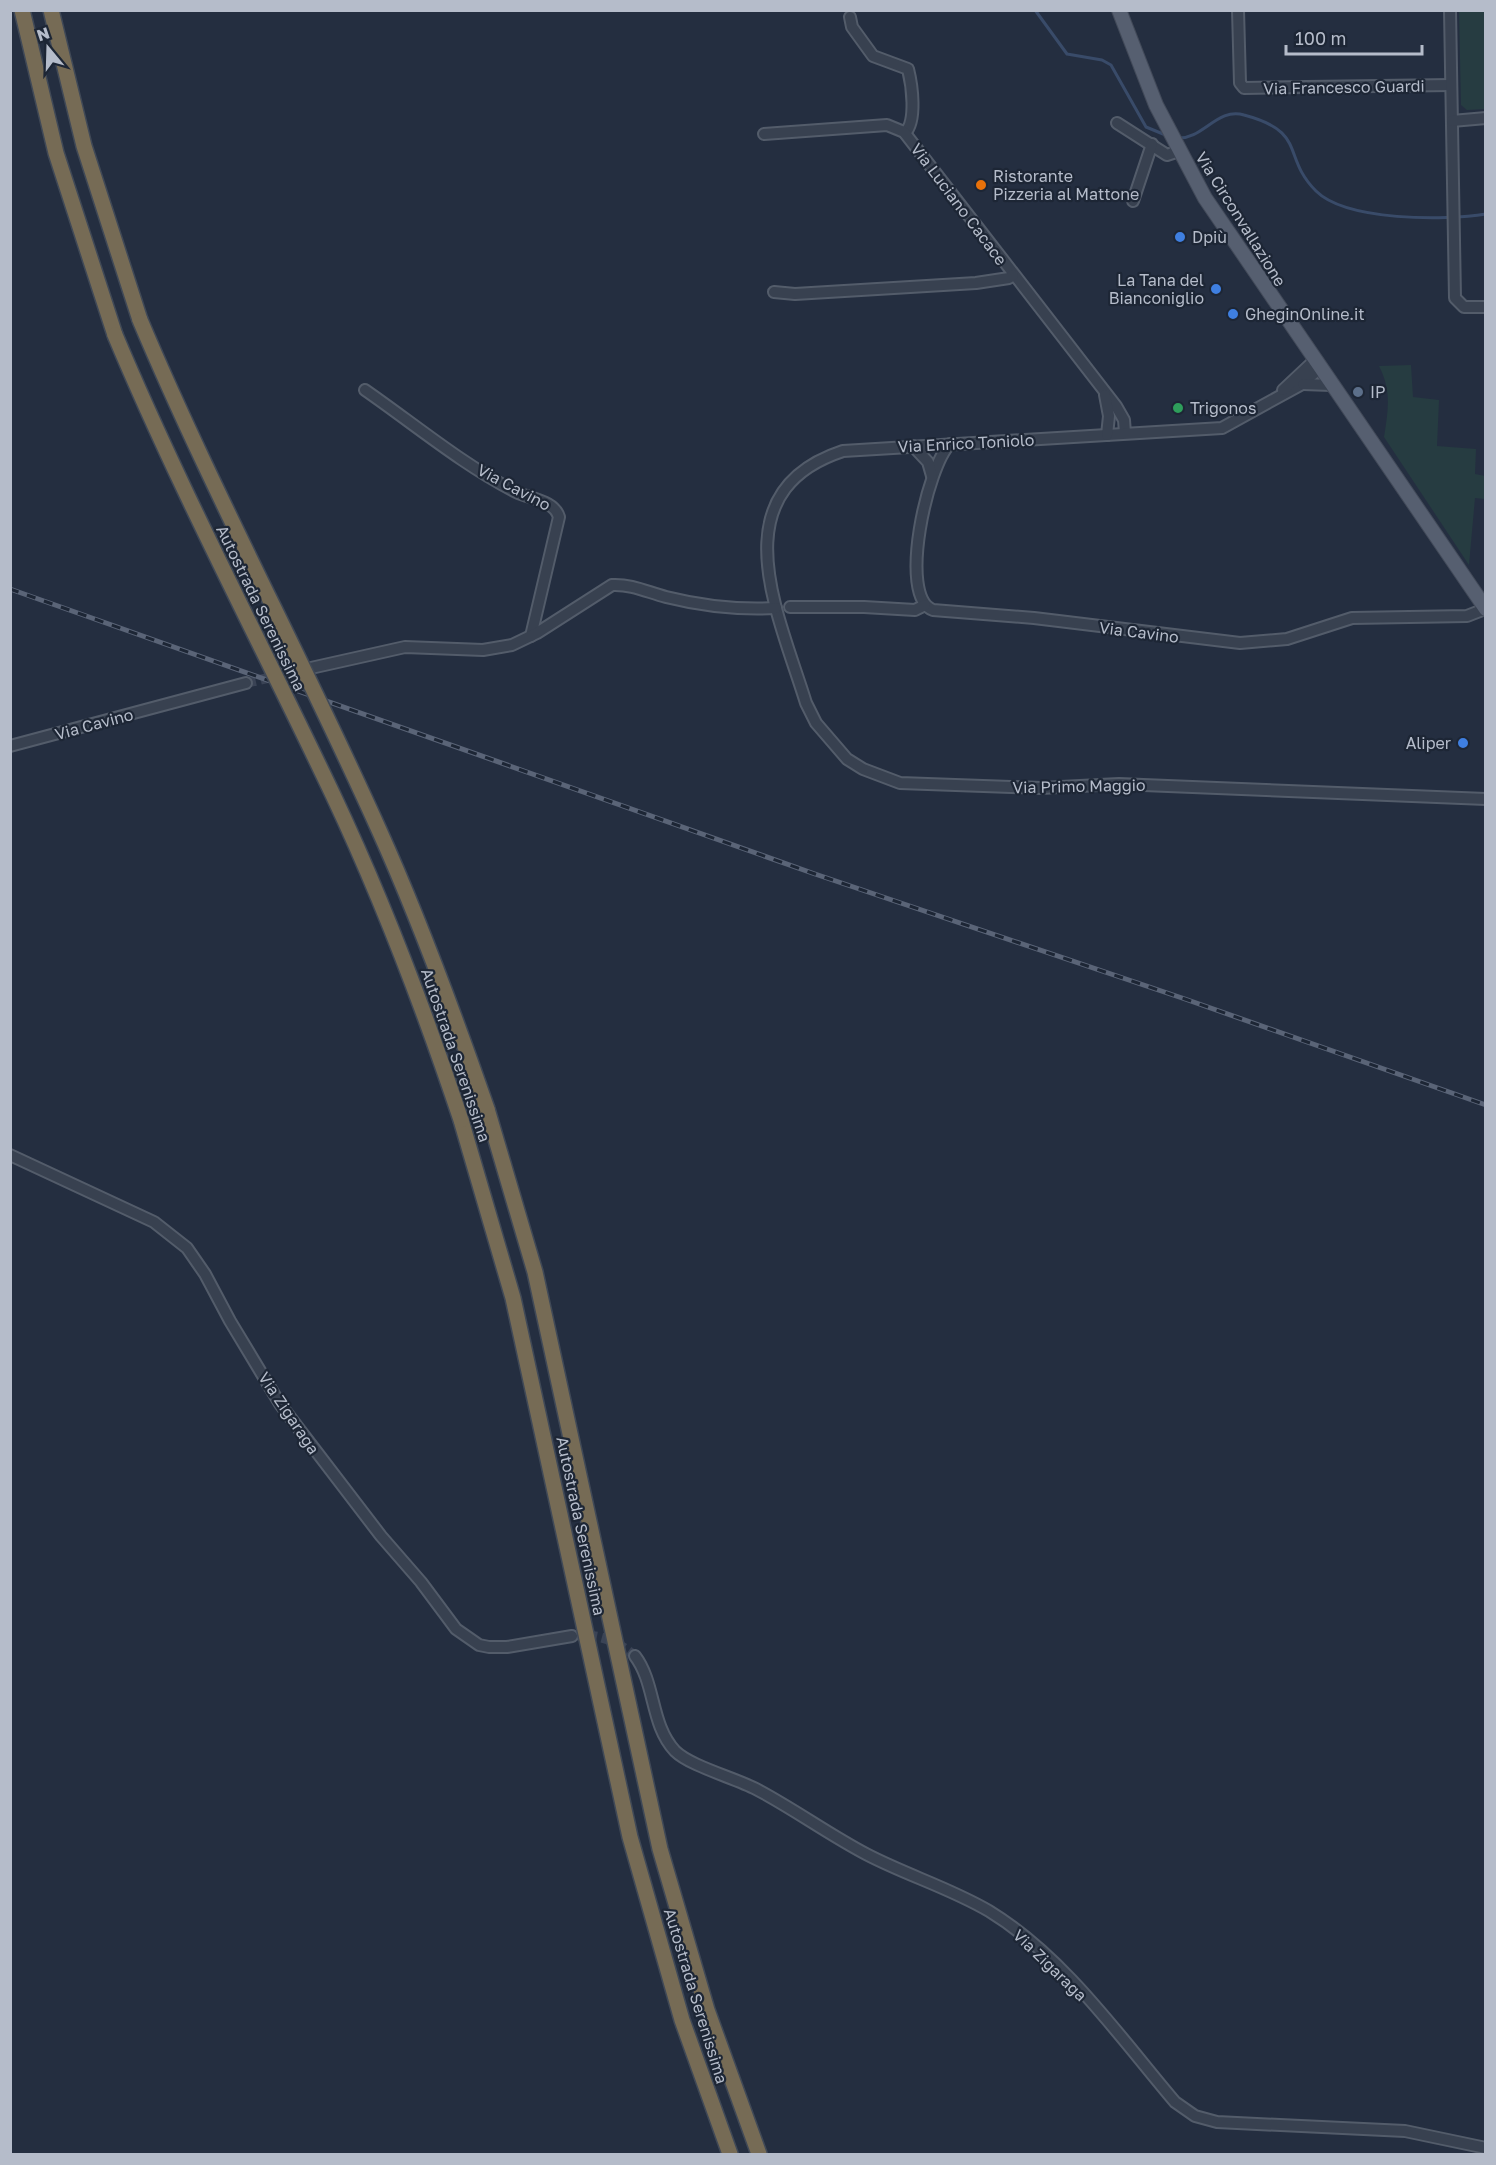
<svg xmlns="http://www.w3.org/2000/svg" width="1496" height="2165" font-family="'Golos Text',sans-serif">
<rect width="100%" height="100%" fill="#242e40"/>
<g fill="#263c41">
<path d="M 1459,11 L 1485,11 L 1485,109 L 1467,110 L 1461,105 Z"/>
<path d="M 1411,365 L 1413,397 L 1439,400 L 1437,446 L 1476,449 L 1475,474 L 1485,476 L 1485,499 L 1475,498 L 1469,565 L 1384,437 C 1388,411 1392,391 1379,366 Z"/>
</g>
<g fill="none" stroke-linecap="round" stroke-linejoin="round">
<g stroke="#394b69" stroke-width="3">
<path d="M 1035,10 L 1067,54 L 1102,60 L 1111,65 L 1146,127 L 1168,136"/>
<path d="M 1177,138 C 1203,140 1217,107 1244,115 C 1308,132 1281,156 1316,191 C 1346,221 1445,221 1486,214"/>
</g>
<g stroke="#3a4355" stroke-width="10" stroke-dasharray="10 5" stroke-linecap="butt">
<path d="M 246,683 L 281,675"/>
<path d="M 572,1636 C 598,1633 615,1640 635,1656"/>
</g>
<g stroke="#535c6a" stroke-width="14">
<g id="minor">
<path d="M 1238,10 L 1240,83 L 1244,88 L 1451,85"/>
<path d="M 1450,10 L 1455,298 L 1464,307 L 1486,307"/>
<path d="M 850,17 L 852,27 L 873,56 L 908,69 C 912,85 917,121 905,133"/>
<path d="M 1452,121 L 1486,118"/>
<path d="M 1117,123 L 1167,155 L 1179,151"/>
<path d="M 764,134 L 887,125 L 904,132 L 1116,406 L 1124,420 L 1125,433"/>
<path d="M 1133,201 L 1152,144"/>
<path d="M 774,292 L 795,294 L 976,283 L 1009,278 L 1013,275"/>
<path d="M 1320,368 L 1302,384 L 1222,428 L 843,451 C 718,492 779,615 806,703 L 816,723 L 847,759 L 863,769 L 900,783 L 1041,788 L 1119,784 L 1486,799"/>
<path d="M 1303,384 L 1331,385"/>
<path d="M 365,390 C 414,424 463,465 516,492 C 530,499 554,500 559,517 L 531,636"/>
<path d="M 1283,390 L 1315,360"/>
<path d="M 1105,395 L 1109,416 L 1107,435"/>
<path d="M 950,444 C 928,464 897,597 933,610 L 1034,618 L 1240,643 L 1287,639 L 1352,618 L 1467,616 L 1485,609"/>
<path d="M 913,446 L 928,462 L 932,476"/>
<path d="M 790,607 L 864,607 L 915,610 L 925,605"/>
<path d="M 284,674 L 405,647 L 483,650 L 512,645 L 537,633 L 612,585 C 632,584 647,592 666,597 C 702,606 739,610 776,608"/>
<path d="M 10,746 L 246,683"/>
<path d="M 10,1155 L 154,1222 L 187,1248 L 205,1274 L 230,1321 L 280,1404 L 381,1536 L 421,1582 L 456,1629 L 479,1645 L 489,1647 L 507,1647 L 572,1636"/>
<path d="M 635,1656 C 656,1684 650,1724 675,1751 C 690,1766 735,1778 756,1789 C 794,1809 828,1834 866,1854 C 906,1875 950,1888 989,1911 C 1064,1957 1119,2036 1175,2102 L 1195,2116 L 1217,2122 L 1405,2131 L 1486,2148"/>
</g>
</g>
<g stroke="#424a59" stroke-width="16">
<path id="major" d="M 1119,10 L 1156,105 L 1205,198 L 1486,609"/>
</g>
<g stroke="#404957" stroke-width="18">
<g id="highway">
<path d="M 22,10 L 56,153 L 115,335"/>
<path d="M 51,10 L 84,146 L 140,320"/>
<path d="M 487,1109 L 535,1272 L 660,1849 L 707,2010 L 759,2154"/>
<path d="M 461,1120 L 513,1298 L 630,1837 L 682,2020 L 730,2154"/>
</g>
</g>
<use href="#minor" stroke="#384150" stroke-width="10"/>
<use href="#major" stroke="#565f70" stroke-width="14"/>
<use href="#highway" stroke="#766b55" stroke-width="15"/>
<g stroke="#5a6477" stroke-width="5">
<path id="rail" d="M 10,589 L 815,874 L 1185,999 L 1486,1105"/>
</g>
<use href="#rail" stroke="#1d2635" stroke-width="3" stroke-dasharray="9" stroke-linecap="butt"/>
<g stroke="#404957" stroke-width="18" stroke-linecap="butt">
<g id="highway-bridge">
<path d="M 140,320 C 213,493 302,658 379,830 C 420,921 454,1014 487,1109"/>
<path d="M 115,335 C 181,492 260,641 333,795 C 383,901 424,1009 461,1120"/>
</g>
</g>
<use href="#highway-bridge" stroke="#766b55" stroke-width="15"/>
</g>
<circle fill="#e8710a" stroke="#1d2635" stroke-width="2" cx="981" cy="185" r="6"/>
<g fill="#3f7fe0" stroke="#1d2635" stroke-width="2">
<circle cx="1180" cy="237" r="6"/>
<circle cx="1216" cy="289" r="6"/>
<circle cx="1233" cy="314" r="6"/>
<circle cx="1463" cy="743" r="6"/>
</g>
<circle fill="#5c6f8a" stroke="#1d2635" stroke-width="2" cx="1358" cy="392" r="6"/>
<circle fill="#2e9e5b" stroke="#1d2635" stroke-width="2" cx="1178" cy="408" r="6"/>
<g text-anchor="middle" stroke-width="4.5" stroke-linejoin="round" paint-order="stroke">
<g font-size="16" fill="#b5bcca" stroke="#1d2635">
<text transform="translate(1344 87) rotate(-1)" y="6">Via Francesco Guardi</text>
<text transform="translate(959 204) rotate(53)" y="6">Via Luciano Cacace</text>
<text transform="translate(1241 219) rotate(58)" y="6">Via Circonvallazione</text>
<text transform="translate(966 443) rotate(-3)" y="6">Via Enrico Toniolo</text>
<text transform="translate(514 487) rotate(28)" y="6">Via Cavino</text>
<text transform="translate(261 608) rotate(64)" y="6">Autostrada Serenissima</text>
<text transform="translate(1139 632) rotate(7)" y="6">Via Cavino</text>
<text transform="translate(94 724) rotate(-15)" y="6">Via Cavino</text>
<text transform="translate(1079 786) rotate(-1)" y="6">Via Primo Maggio</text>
<text transform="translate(456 1055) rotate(71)" y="6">Autostrada Serenissima</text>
<text transform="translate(289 1413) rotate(56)" y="6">Via Zigaraga</text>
<text transform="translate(581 1526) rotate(78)" y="6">Autostrada Serenissima</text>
<text transform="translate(1050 1965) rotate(44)" y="6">Via Zigaraga</text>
<text transform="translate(696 1996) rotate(73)" y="6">Autostrada Serenissima</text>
</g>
<g font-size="16" fill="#b5bcca" stroke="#1d2635" text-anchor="start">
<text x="993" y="182">Ristorante<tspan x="993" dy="18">Pizzeria al Mattone</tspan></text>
<text x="1192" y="243">Dpiù</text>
<text x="1204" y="286" text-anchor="end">La Tana del<tspan x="1204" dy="18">Bianconiglio</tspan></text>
<text x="1245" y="320">GheginOnline.it</text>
<text x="1370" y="398">IP</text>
<text x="1190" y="414">Trigonos</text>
<text x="1451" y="749" text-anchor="end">Aliper</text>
</g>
</g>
<rect width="1496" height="2165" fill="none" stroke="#b5bcca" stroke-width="24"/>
<g transform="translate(48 48) rotate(341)" stroke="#1d2635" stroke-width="4.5" paint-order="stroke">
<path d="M0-4.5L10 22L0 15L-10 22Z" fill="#b5bcca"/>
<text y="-9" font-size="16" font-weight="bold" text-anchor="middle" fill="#b5bcca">N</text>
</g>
<path d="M1286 45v9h136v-9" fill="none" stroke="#b5bcca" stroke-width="3"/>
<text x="1295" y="45" font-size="18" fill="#b5bcca" stroke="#1d2635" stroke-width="4.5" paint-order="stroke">100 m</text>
</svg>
